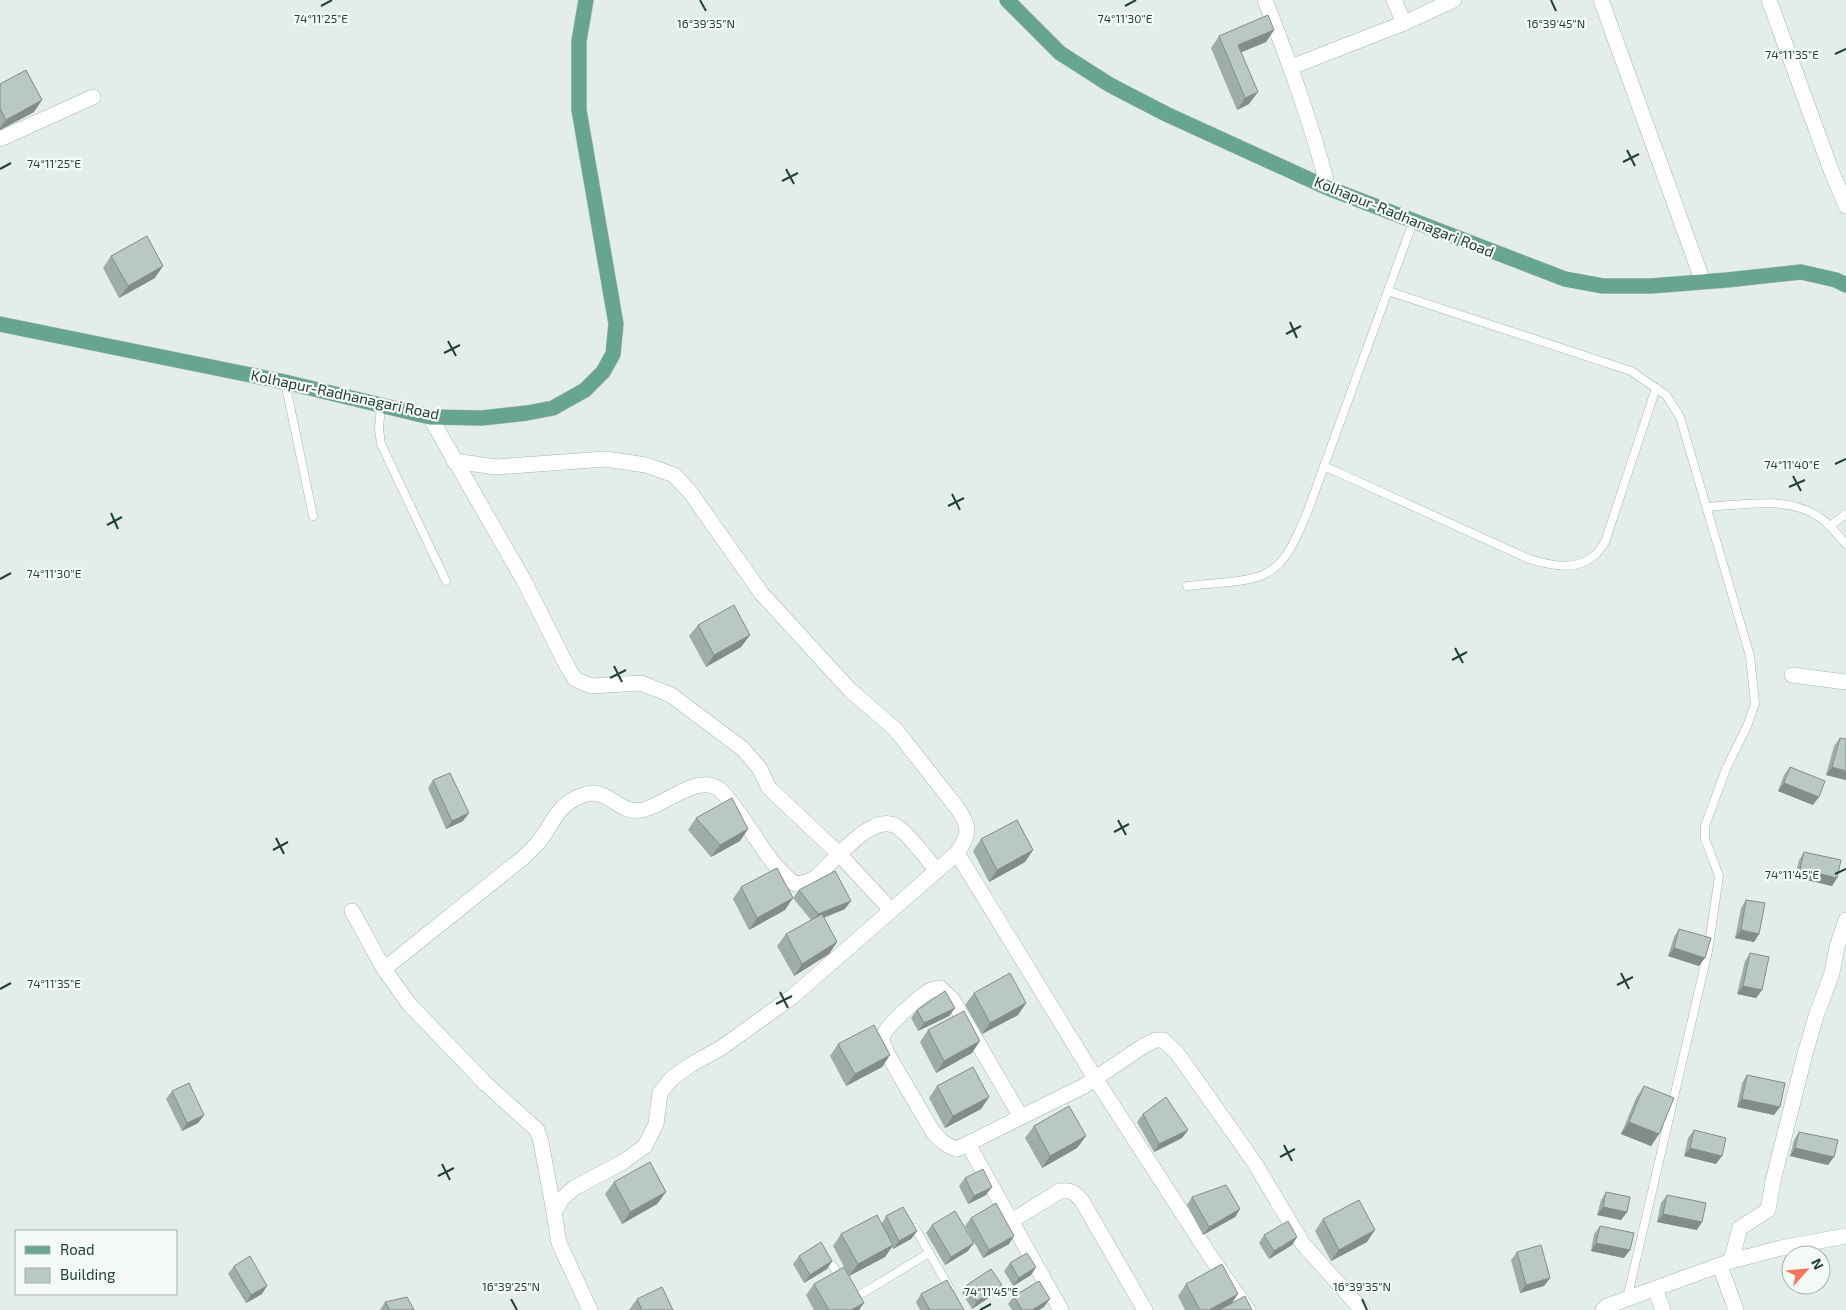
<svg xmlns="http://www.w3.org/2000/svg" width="1846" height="1310" font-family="'Exo 2',sans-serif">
<rect width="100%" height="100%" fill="#e4eee9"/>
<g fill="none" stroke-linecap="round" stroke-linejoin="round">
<g stroke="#a6b7b0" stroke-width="9">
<g id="service">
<path d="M 1388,291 L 1631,371 L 1666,395 L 1680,417 L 1750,656 L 1755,704 L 1747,726 L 1726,769 L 1705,826 L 1705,839 L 1719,876 L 1708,951 L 1627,1299"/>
<path d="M 285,382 L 313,516"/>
<path d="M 381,405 L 379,429 L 381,444 L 446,581"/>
<path d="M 1324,466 L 1529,559 C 1550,565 1576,572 1595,555 C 1599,552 1602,546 1605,542 L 1656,388"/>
<path d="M 1707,507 C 1742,505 1785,496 1816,515 C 1829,522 1836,534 1846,544"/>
<path d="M 1830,526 L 1846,514"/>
<path d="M 1187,586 C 1208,583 1250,583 1267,573 C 1288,562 1298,533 1307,513 L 1413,222"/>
<path d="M 915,1228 L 950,1289"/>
<path d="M 833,1266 L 841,1279"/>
<path d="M 853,1299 L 929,1253"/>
</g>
</g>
<g stroke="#a6b7b0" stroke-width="16">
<g id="minor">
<path d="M 1265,0 C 1289,62 1312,124 1328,188"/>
<path d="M 1394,0 L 1404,23"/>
<path d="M 1601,0 L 1703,282"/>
<path d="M 1769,0 L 1831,170 L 1846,206"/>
<path d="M 1291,67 L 1404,23 L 1454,0"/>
<path d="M 0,139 L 93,97"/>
<path d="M 430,417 L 523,579 L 567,666 L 575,679 L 591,686 L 641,683 L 671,695 L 743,749 L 760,769 L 769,788 L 839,854 L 891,910"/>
<path d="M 454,461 L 496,467 L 605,459 L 646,465 L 674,475 L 690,492 L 762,594 L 850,690 L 895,729 L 958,809 C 971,828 969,835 957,853 L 792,997 L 721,1048 L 692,1064 L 672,1078 L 660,1093 L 656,1124 L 645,1146 L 623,1162 L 574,1188 L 562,1199 L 554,1212 L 559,1243 L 590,1310"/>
<path d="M 1792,675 L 1846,682"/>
<path d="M 957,853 L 1095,1078 L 1210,1256 L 1248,1310"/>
<path d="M 352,911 L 384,969 L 409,1004 L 486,1084 L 537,1130 L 541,1142 L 554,1212"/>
<path d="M 384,969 L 524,857 C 528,853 533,848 537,844 C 552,827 554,809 576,798 C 608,781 615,815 642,810 C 664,806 698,773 719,789 C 728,796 734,807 741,816 C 757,839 772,867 795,884 C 803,883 810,882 816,877 C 834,862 874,808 899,828 C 911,837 927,859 937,871"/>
<path d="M 1021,1117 L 952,999 L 940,988 C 936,989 933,989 929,991 C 920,996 885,1027 883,1036 C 881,1043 885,1049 888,1055 L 933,1132 C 940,1140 946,1146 957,1149 L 1084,1086 L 1145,1045 L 1156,1040 L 1163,1040 L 1177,1053 L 1254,1162 L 1303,1244 L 1362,1310"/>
<path d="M 968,1144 L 1061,1310"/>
<path d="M 1011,1221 L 1060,1191 C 1071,1190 1075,1192 1082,1201 L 1145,1310"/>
<path d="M 1731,1261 L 1740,1228 L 1768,1210 L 1773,1181 L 1805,1054 L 1817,1013 L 1832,973 L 1837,947 L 1846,920"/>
<path d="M 1720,1266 L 1736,1310"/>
<path d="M 1655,1289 L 1663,1310"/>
<path d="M 1603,1310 L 1607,1306 L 1731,1261 L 1781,1248 L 1846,1236"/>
</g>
</g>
<g stroke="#c1cac7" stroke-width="16">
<g id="primary">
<path d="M 1007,0 L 1060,53 L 1110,85 L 1166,114 L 1328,188 L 1565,279 L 1603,286 L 1651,286 L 1727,280 L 1801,272 L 1836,280 L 1846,285"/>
<path d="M 0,324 L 285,382 L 430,417 L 482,418 L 527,413 L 553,408 L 585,390 L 603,372 L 613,354 L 616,324 L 579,110 L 579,41 L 586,0"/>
</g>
</g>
<use href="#service" stroke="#fff" stroke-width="8"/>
<use href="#minor" stroke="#fff" stroke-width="15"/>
<use href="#primary" stroke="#67a591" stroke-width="15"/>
</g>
<g fill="#9fada7">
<path d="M 1274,30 L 1266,42 L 1241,52 L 1249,104 L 1237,110 L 1211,48 L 1219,36 Z"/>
<path d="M 0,84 L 34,112 L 0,130 Z"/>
<path d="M 111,256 L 155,278 L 119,298 L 103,268 Z"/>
<path d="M 698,625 L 750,635 L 741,647 L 706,667 L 689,636 Z"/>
<path d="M 1840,738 L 1846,780 L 1826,775 L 1834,746 Z"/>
<path d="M 1790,767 L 1813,805 L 1778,791 L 1784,775 Z"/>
<path d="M 433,780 L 463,821 L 446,829 L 428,788 Z"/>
<path d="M 696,818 L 748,829 L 740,841 L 711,857 L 688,830 Z"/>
<path d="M 981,839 L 1033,850 L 1025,862 L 989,882 L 973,851 Z"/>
<path d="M 1804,852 L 1837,878 L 1832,886 L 1795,877 L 1799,860 Z"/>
<path d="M 741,887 L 785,910 L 749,930 L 733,899 Z"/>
<path d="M 799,890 L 845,909 L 824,918 L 837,942 L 829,954 L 794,976 L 777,946 L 786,934 L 811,920 L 793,898 Z"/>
<path d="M 1746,900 L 1759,934 L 1754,942 L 1735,938 L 1741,908 Z"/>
<path d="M 1679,929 L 1699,966 L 1668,956 L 1674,937 Z"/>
<path d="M 1750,953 L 1762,990 L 1756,998 L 1737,994 L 1745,961 Z"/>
<path d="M 974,993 L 1026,1003 L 1018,1015 L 982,1034 L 965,1005 Z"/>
<path d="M 955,1008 L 949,1016 L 918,1031 L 911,1018 L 917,1010 Z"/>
<path d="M 928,1030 L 972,1053 L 936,1073 L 920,1042 Z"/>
<path d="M 838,1044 L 890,1055 L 882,1067 L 846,1086 L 830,1056 Z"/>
<path d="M 1747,1075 L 1774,1115 L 1737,1107 L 1742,1083 Z"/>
<path d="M 937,1086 L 989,1097 L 981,1109 L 945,1128 L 929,1098 Z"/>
<path d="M 1644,1086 L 1659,1134 L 1651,1146 L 1621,1134 L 1636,1098 Z"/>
<path d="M 172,1091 L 204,1115 L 198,1123 L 182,1131 L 166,1099 Z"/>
<path d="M 1143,1114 L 1188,1130 L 1182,1138 L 1154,1152 L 1137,1122 Z"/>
<path d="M 1034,1126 L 1086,1136 L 1077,1148 L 1042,1168 L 1025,1138 Z"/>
<path d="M 1694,1130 L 1716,1164 L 1684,1156 L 1688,1138 Z"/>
<path d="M 1799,1132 L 1828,1165 L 1790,1156 L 1794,1140 Z"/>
<path d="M 965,1178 L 986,1195 L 968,1204 L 959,1186 Z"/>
<path d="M 614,1182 L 666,1192 L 657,1204 L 622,1224 L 605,1194 Z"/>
<path d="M 1606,1192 L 1627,1212 L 1621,1220 L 1597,1215 L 1601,1200 Z"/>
<path d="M 1667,1195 L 1697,1230 L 1657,1222 L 1661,1203 Z"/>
<path d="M 1192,1197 L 1240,1209 L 1235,1217 L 1203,1235 L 1187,1205 Z"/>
<path d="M 886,1216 L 917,1231 L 911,1239 L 893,1249 L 892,1247 L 885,1257 L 849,1276 L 833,1246 L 841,1234 L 882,1223 Z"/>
<path d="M 971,1218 L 1009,1244 L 983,1258 L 965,1226 Z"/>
<path d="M 1323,1219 L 1367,1242 L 1331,1261 L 1315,1231 Z"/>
<path d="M 932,1225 L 968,1251 L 945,1265 L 926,1233 Z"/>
<path d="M 1600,1226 L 1624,1258 L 1591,1251 L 1594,1234 Z"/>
<path d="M 1264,1235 L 1297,1237 L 1292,1245 L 1269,1259 L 1259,1243 Z"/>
<path d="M 1517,1252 L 1550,1278 L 1544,1286 L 1520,1293 L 1511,1260 Z"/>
<path d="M 799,1256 L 832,1261 L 827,1269 L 804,1283 L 793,1264 Z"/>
<path d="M 1010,1263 L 1036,1267 L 1031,1275 L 1013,1286 L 1004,1271 Z"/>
<path d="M 234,1266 L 262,1294 L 246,1303 L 228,1274 Z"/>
<path d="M 814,1284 L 859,1310 L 814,1310 L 806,1295 Z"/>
<path d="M 1186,1284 L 1232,1303 L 1252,1310 L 1185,1310 L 1178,1296 Z"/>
<path d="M 967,1285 L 1002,1285 L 996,1293 L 972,1309 L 962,1293 Z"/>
<path d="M 921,1294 L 964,1310 L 920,1310 L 916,1302 Z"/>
<path d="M 1014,1296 L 1044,1307 L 1039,1310 L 1012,1310 L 1008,1304 Z"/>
<path d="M 637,1299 L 673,1310 L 629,1310 Z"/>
<path d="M 385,1302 L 414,1310 L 380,1310 Z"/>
</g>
<g fill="#828d88">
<path d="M 1274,30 L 1266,42 L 1230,57 L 1238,45 Z"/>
<path d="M 1258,92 L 1249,104 L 1237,110 L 1245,98 Z"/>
<path d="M 42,100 L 34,112 L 0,130 L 0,128 L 6,120 Z"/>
<path d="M 163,266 L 155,278 L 119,298 L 128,286 Z"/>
<path d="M 750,635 L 741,647 L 706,667 L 714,655 Z"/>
<path d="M 1832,767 L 1846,771 L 1846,780 L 1826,775 Z"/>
<path d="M 1784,783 L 1819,797 L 1813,805 L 1778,791 Z"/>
<path d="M 469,813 L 463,821 L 446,829 L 452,821 Z"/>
<path d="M 748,829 L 740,841 L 711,857 L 720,845 Z"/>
<path d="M 1033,850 L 1025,862 L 989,882 L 997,870 Z"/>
<path d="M 1800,869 L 1837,878 L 1832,886 L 1795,877 Z"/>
<path d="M 793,898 L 785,910 L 749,930 L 757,918 Z"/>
<path d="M 851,901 L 845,909 L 812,922 L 818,914 Z"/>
<path d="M 1741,930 L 1759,934 L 1754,942 L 1735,938 Z"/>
<path d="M 837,942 L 829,954 L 794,976 L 802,964 Z"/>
<path d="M 1674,948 L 1705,958 L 1699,966 L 1668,956 Z"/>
<path d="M 1743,986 L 1762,990 L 1756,998 L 1737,994 Z"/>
<path d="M 1026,1003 L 1018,1015 L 982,1034 L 990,1023 Z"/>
<path d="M 955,1008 L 949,1016 L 918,1031 L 924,1023 Z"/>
<path d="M 980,1041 L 972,1053 L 936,1073 L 944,1061 Z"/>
<path d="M 890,1055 L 882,1067 L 846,1086 L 855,1074 Z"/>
<path d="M 989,1097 L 981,1109 L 945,1128 L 953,1116 Z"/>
<path d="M 1742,1099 L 1780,1107 L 1774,1115 L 1737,1107 Z"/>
<path d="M 204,1115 L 198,1123 L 182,1131 L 187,1123 Z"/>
<path d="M 1629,1122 L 1659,1134 L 1651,1146 L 1621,1134 Z"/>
<path d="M 1188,1130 L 1182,1138 L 1154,1152 L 1159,1144 Z"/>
<path d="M 1086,1136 L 1077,1148 L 1042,1168 L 1050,1156 Z"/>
<path d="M 1690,1148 L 1722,1156 L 1716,1164 L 1684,1156 Z"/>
<path d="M 1795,1148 L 1834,1157 L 1828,1165 L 1790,1156 Z"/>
<path d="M 992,1187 L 986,1195 L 968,1204 L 974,1196 Z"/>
<path d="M 666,1192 L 657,1204 L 622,1224 L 630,1212 Z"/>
<path d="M 1603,1207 L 1627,1212 L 1621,1220 L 1597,1215 Z"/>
<path d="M 1240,1209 L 1235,1217 L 1203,1235 L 1209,1227 Z"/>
<path d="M 1663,1214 L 1702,1222 L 1697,1230 L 1657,1222 Z"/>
<path d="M 1375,1230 L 1367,1242 L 1331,1261 L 1339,1250 Z"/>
<path d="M 917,1231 L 911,1239 L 893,1249 L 899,1241 Z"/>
<path d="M 1014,1236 L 1009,1244 L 983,1258 L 989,1250 Z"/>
<path d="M 1297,1237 L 1292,1245 L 1269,1259 L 1274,1251 Z"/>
<path d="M 974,1243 L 968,1251 L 945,1265 L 951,1257 Z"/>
<path d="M 1596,1243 L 1630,1250 L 1624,1258 L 1591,1251 Z"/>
<path d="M 893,1245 L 885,1257 L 849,1276 L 858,1264 Z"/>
<path d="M 832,1261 L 827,1269 L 804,1283 L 810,1275 Z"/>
<path d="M 1036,1267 L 1031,1275 L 1013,1286 L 1019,1278 Z"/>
<path d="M 1550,1278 L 1544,1286 L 1520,1293 L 1526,1285 Z"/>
<path d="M 1002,1285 L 996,1293 L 972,1309 L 977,1301 Z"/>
<path d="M 267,1286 L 262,1294 L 246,1303 L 251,1295 Z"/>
<path d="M 1238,1294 L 1230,1306 L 1223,1310 L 1209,1310 Z"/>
<path d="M 1050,1299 L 1044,1307 L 1039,1310 L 1032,1310 Z"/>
<path d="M 864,1303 L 859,1310 L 851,1310 Z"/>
</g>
<g fill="#b9c9c2" stroke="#828d88">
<path d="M 1268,15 L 1274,30 L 1238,45 L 1258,92 L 1245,98 L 1219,36 Z"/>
<path d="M 26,70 L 42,100 L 6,120 L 0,108 L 0,84 Z"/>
<path d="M 147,236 L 163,266 L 128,286 L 111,256 Z"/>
<path d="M 734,605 L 750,635 L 714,655 L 698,625 Z"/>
<path d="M 1840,738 L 1846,739 L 1846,771 L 1832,767 Z"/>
<path d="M 1790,767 L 1825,781 L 1819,797 L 1784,783 Z"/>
<path d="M 450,773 L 469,813 L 452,821 L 433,780 Z"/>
<path d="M 732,798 L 748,829 L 720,845 L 696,818 Z"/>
<path d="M 1017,820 L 1033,850 L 997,870 L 981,839 Z"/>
<path d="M 1804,852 L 1841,860 L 1837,878 L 1800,869 Z"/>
<path d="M 777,868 L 793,898 L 757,918 L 741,887 Z"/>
<path d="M 835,871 L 851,901 L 818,914 L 799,890 Z"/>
<path d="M 1746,900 L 1765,903 L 1759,934 L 1741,930 Z"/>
<path d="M 822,914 L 837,942 L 802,964 L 786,934 Z"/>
<path d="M 1679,929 L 1711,938 L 1705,958 L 1674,948 Z"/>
<path d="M 1750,953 L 1769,957 L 1762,990 L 1743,986 Z"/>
<path d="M 1010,973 L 1026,1003 L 990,1023 L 974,993 Z"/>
<path d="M 945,991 L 955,1008 L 924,1023 L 917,1010 Z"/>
<path d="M 964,1011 L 980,1041 L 944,1061 L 928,1030 Z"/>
<path d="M 874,1025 L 890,1055 L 855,1074 L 838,1044 Z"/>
<path d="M 973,1067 L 989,1097 L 953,1116 L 937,1086 Z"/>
<path d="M 1747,1075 L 1785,1083 L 1780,1107 L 1742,1099 Z"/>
<path d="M 189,1083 L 204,1115 L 187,1123 L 172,1091 Z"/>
<path d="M 1644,1086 L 1674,1098 L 1659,1134 L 1629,1122 Z"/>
<path d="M 1166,1097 L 1188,1130 L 1159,1144 L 1143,1114 Z"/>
<path d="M 1069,1106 L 1086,1136 L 1050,1156 L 1034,1126 Z"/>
<path d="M 1694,1130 L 1726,1138 L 1722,1156 L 1690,1148 Z"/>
<path d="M 1799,1132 L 1838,1140 L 1834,1157 L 1795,1148 Z"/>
<path d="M 650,1162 L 666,1192 L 630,1212 L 614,1182 Z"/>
<path d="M 983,1169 L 992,1187 L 974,1196 L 965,1178 Z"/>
<path d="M 1226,1185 L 1240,1209 L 1209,1227 L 1192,1197 Z"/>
<path d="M 1606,1192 L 1630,1197 L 1627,1212 L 1603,1207 Z"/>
<path d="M 1667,1195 L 1706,1203 L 1702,1222 L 1663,1214 Z"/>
<path d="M 1359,1200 L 1375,1230 L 1339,1250 L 1323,1219 Z"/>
<path d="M 996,1203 L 1014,1236 L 989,1250 L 971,1218 Z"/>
<path d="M 903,1207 L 917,1231 L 899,1241 L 886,1216 Z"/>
<path d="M 955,1211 L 974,1243 L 951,1257 L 932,1225 Z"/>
<path d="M 877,1215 L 893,1245 L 858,1264 L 841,1234 Z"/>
<path d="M 1288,1221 L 1297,1237 L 1274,1251 L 1264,1235 Z"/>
<path d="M 1600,1226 L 1634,1233 L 1630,1250 L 1596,1243 Z"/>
<path d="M 821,1242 L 832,1261 L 810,1275 L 799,1256 Z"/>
<path d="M 1541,1245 L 1550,1278 L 1526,1285 L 1517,1252 Z"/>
<path d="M 1027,1253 L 1036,1267 L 1019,1278 L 1010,1263 Z"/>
<path d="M 250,1256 L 267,1286 L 251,1295 L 234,1266 Z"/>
<path d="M 1222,1264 L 1238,1294 L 1209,1310 L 1200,1310 L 1186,1284 Z"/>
<path d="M 844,1267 L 864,1303 L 851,1310 L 829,1310 L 814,1284 Z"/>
<path d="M 991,1269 L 1002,1285 L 977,1301 L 967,1285 Z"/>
<path d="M 947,1280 L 964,1310 L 930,1310 L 921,1294 Z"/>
<path d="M 1039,1281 L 1050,1299 L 1032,1310 L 1022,1310 L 1014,1296 Z"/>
<path d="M 662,1287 L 673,1310 L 642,1310 L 637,1299 Z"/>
<path d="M 1245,1296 L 1252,1310 L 1219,1310 Z"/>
<path d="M 407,1297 L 414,1310 L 390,1310 L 385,1302 Z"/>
</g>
<path fill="none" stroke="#224137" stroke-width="2" d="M 700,0 L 706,11M 1551,0 L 1556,11M 321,6 L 332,0M 1125,6 L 1136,0M 1835,54 L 1846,49M 1627,150 L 1635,166M 1623,162 L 1639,154M 0,169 L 11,163M 786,169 L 794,184M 782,181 L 798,173M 1290,322 L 1297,338M 1286,334 L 1301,326M 448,341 L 456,356M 444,353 L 460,345M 1835,464 L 1846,459M 1793,476 L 1801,491M 1789,487 L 1805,480M 952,494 L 960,510M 948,506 L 964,498M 111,513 L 118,529M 107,525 L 122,517M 0,579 L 11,573M 1455,648 L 1463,663M 1452,660 L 1467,652M 614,666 L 622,682M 610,678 L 626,670M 1118,820 L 1126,835M 1114,832 L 1129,824M 276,838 L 284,854M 273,850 L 288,842M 1835,874 L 1846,869M 1621,973 L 1629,989M 1617,985 L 1633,977M 0,989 L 11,983M 780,992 L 788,1008M 776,1004 L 792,996M 1284,1145 L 1292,1161M 1280,1157 L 1295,1149M 442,1164 L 450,1180M 438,1176 L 454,1168M 511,1299 L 517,1310M 1362,1299 L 1367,1310M 980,1310 L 991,1304"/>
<g text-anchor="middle" stroke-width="4.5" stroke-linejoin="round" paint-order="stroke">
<g font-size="15" fill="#224137" stroke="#f5faf7">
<text transform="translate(1404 217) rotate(22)" y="5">Kolhapur-Radhanagari Road</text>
<text transform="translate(345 395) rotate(12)" y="5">Kolhapur-Radhanagari Road</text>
</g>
</g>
<g font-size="12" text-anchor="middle" fill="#224137" stroke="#f5faf7" stroke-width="4.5" stroke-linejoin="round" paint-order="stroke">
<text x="321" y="23">74°11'25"E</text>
<text x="1125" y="23">74°11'30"E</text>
<text x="706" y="28">16°39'35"N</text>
<text x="1556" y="28">16°39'45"N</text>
<text x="1792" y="59">74°11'35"E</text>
<text x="54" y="168">74°11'25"E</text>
<text x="1792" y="469">74°11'40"E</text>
<text x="54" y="578">74°11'30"E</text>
<text x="1792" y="879">74°11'45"E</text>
<text x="54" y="988">74°11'35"E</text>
<text x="511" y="1291">16°39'25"N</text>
<text x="1362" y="1291">16°39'35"N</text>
<text x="991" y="1296">74°11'45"E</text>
</g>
<rect x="15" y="1230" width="162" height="65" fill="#f5faf7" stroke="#a1b0aa"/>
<rect x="25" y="1246" width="25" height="8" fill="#67a591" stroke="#a1b0aa"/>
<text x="60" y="1255" font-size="15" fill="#224137">Road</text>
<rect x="25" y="1268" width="25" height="15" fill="#b9c9c2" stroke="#a1b0aa"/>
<text x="60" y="1280" font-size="15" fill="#224137">Building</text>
<g transform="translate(1806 1270) rotate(63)"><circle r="24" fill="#f5faf7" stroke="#a1b0aa"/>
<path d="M0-4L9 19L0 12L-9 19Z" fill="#f77659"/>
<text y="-8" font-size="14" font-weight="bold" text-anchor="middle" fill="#224137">N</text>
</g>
</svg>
